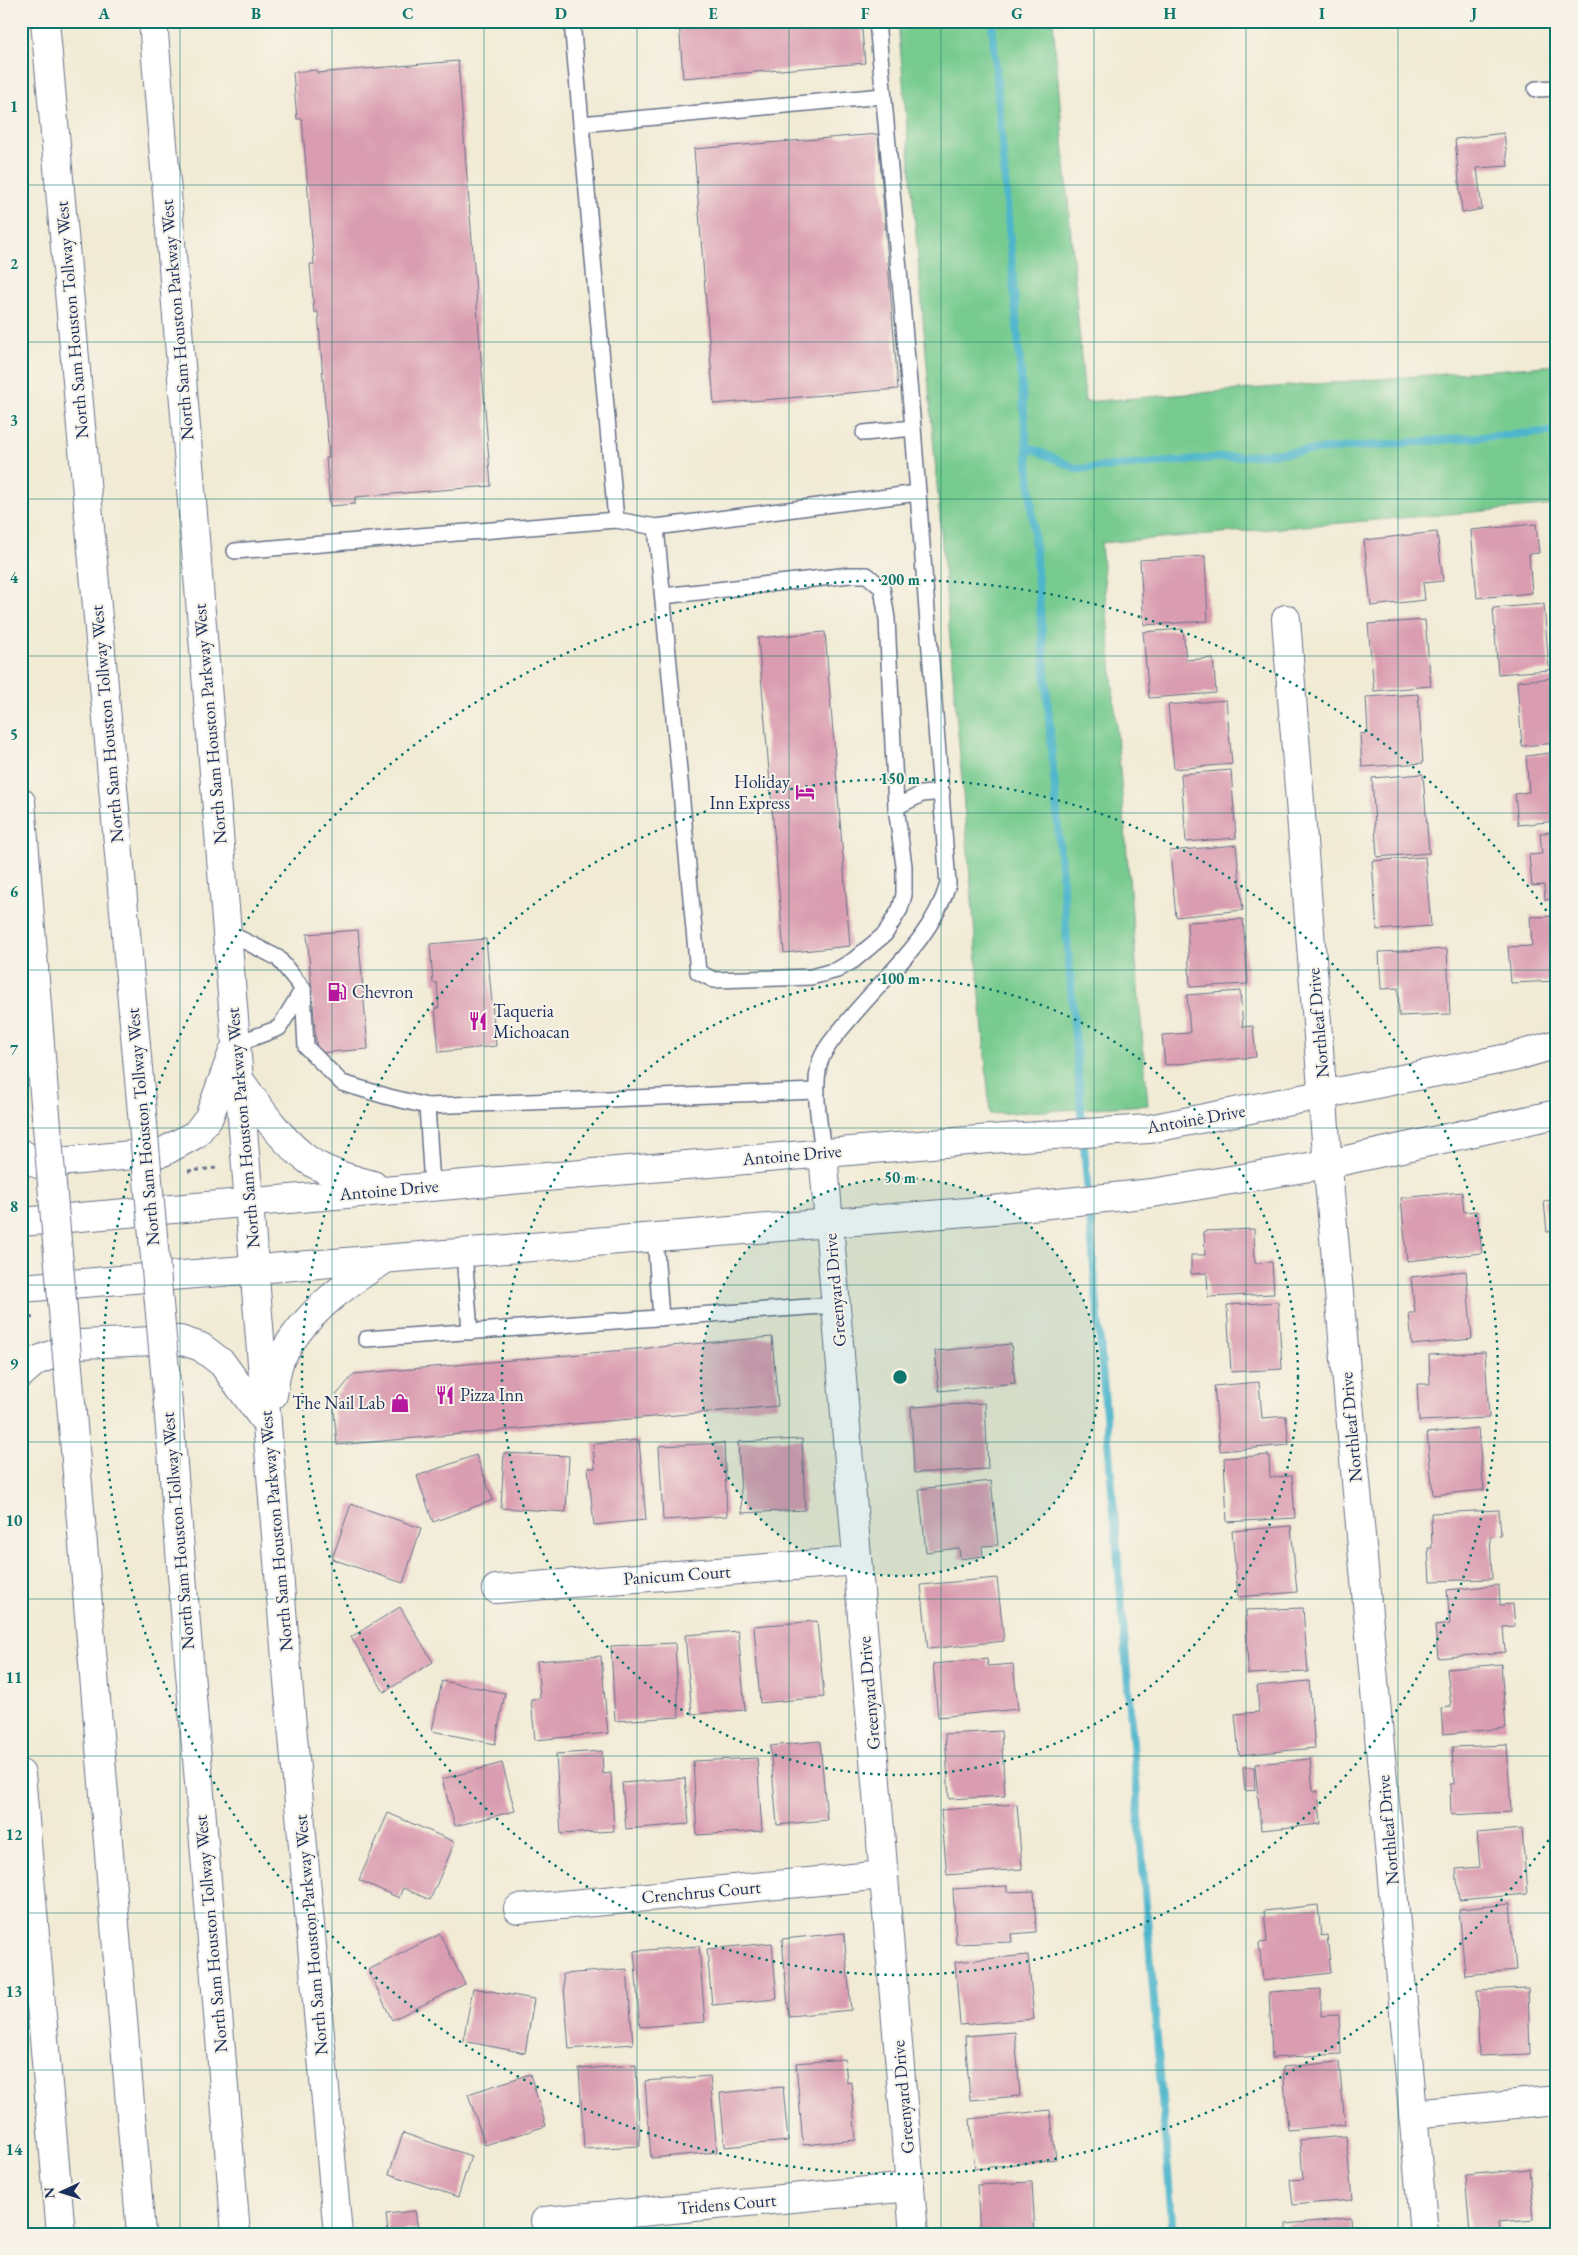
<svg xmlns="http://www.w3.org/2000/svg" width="1578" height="2255" font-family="'EB Garamond',serif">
<rect width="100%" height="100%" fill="#f7f3e8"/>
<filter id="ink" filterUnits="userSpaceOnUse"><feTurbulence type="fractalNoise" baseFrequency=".02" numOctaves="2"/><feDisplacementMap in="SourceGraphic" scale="10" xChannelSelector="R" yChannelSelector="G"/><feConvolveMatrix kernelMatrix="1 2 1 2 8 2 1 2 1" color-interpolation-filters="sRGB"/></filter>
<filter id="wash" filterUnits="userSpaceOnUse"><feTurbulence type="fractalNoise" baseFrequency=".0096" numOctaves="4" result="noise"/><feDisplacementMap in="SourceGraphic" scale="20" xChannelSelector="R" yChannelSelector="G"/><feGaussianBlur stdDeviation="1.12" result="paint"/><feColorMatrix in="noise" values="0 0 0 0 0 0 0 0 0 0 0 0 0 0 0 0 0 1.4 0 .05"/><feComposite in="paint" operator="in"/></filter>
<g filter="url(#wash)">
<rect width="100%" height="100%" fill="#f1ebd5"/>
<path fill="#77cb8f" stroke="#497d76" d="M 898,21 L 1053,21 L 1085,402 L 1557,365 L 1557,505 L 1101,543 L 1148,1105 L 990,1114 Z"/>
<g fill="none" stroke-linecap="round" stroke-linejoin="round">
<g stroke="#4eb6cc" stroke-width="8">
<path d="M 992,21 L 1173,2234"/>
<path d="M 1028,447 L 1078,469 L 1557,431"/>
</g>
</g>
<g id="blocks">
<g fill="#da9cb0">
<path d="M 679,21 L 861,21 L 865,63 L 683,78 Z"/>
<path d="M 458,61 L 491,486 L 355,497 L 355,504 L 330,506 L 326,458 L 329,458 L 318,312 L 314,312 L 310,264 L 314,264 L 302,119 L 297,119 L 293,72 L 317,70 L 317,73 Z"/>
<path d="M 1504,133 L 1508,166 L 1477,168 L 1482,209 L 1462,213 L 1455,139 Z"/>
<path d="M 878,134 L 898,389 L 714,404 L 694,149 Z"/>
<path d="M 1536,524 L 1539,553 L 1529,554 L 1532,593 L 1477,598 L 1471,530 Z"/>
<path d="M 1437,532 L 1443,581 L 1423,583 L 1425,600 L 1371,606 L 1364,540 Z"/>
<path d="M 1205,556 L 1208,621 L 1144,625 L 1140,560 Z"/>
<path d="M 1544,604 L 1549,670 L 1498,674 L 1493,608 Z"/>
<path d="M 1425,620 L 1431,686 L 1374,691 L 1368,624 Z"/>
<path d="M 1183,629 L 1186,660 L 1213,658 L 1216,693 L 1149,698 L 1143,632 Z"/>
<path d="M 825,632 L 850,946 L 784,953 L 758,638 Z"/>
<path d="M 1557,678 L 1557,743 L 1522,746 L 1517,681 Z"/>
<path d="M 1418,694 L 1423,763 L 1362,767 L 1360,734 L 1368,733 L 1366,697 Z"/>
<path d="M 1226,700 L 1232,764 L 1174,769 L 1168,705 Z"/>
<path d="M 1557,752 L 1557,821 L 1518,825 L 1515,794 L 1529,792 L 1526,756 Z"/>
<path d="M 1231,770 L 1236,838 L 1186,842 L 1181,774 Z"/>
<path d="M 1423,774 L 1429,853 L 1377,857 L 1372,778 Z"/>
<path d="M 1557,832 L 1557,899 L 1545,900 L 1544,885 L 1532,886 L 1529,855 L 1542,854 L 1540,833 Z"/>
<path d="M 1236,845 L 1243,910 L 1176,917 L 1170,851 Z"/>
<path d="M 1425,857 L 1431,926 L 1377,930 L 1372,861 Z"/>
<path d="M 1557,916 L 1557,981 L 1511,983 L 1508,947 L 1532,946 L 1530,917 Z"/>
<path d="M 1243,919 L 1248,984 L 1190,987 L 1187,922 Z"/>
<path d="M 358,930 L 368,1049 L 317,1053 L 307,934 Z"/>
<path d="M 486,939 L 496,1046 L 439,1052 L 435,1008 L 439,1008 L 437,983 L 433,983 L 430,944 Z"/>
<path d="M 1447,949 L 1450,1014 L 1399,1016 L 1398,988 L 1381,989 L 1379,952 Z"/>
<path d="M 1240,991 L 1243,1027 L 1253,1026 L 1256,1057 L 1165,1065 L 1162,1035 L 1190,1033 L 1187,995 Z"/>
<path d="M 1462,1192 L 1464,1212 L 1477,1211 L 1482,1253 L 1407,1261 L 1401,1198 Z"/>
<path d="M 1557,1200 L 1557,1231 L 1547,1232 L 1544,1201 Z"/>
<path d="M 1254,1229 L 1255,1263 L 1272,1262 L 1274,1294 L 1208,1297 L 1207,1273 L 1191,1274 L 1191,1255 L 1205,1255 L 1204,1231 Z"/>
<path d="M 1466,1271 L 1472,1339 L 1412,1345 L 1409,1313 L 1415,1313 L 1411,1277 Z"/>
<path d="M 1278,1302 L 1282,1369 L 1231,1372 L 1227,1305 Z"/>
<path d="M 772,1337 L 778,1406 L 337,1445 L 333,1399 L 354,1374 Z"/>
<path d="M 1011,1344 L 1015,1383 L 939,1391 L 935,1351 Z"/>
<path d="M 1485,1352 L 1489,1418 L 1419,1421 L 1417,1384 L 1430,1384 L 1429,1355 Z"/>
<path d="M 1259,1382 L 1262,1418 L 1286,1416 L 1289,1445 L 1220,1451 L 1214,1386 Z"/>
<path d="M 985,1403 L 988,1469 L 914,1473 L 911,1407 Z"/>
<path d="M 1478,1428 L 1484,1490 L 1433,1495 L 1427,1433 Z"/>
<path d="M 802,1439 L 805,1510 L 742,1513 L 738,1442 Z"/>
<path d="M 639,1440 L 646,1520 L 594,1525 L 588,1468 L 595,1468 L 593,1444 Z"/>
<path d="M 724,1443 L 727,1516 L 663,1520 L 659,1446 Z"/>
<path d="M 504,1453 L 569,1456 L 566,1512 L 501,1508 Z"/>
<path d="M 476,1455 L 493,1500 L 433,1522 L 417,1476 Z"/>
<path d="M 1269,1455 L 1270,1477 L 1292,1476 L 1295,1518 L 1227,1522 L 1224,1458 Z"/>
<path d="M 991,1481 L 998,1545 L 982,1546 L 983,1556 L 960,1559 L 959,1548 L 926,1552 L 919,1489 Z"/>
<path d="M 351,1504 L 421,1528 L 403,1583 L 332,1559 Z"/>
<path d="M 1499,1510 L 1501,1535 L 1490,1536 L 1492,1579 L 1430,1581 L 1428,1548 L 1432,1548 L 1431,1513 Z"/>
<path d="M 1291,1526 L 1297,1592 L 1238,1597 L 1232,1531 Z"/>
<path d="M 997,1578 L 1004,1641 L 928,1649 L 921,1585 Z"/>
<path d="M 1499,1585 L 1500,1605 L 1513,1604 L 1515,1626 L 1503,1627 L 1505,1652 L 1438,1658 L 1435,1626 L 1450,1624 L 1447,1590 Z"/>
<path d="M 400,1607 L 433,1662 L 384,1692 L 351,1637 Z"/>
<path d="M 1303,1608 L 1308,1672 L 1248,1674 L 1246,1610 Z"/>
<path d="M 817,1621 L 824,1697 L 760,1703 L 754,1626 Z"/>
<path d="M 738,1631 L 745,1710 L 692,1714 L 685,1635 Z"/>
<path d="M 675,1643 L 679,1717 L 615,1721 L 611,1646 Z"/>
<path d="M 601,1656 L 608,1733 L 535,1740 L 531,1699 L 540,1698 L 537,1661 Z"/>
<path d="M 987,1659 L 988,1666 L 1013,1664 L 1018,1709 L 938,1717 L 933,1664 Z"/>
<path d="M 1501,1664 L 1506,1728 L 1443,1734 L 1441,1708 L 1451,1707 L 1447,1669 Z"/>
<path d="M 442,1681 L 505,1693 L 495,1744 L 432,1731 Z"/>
<path d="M 1309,1681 L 1315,1748 L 1239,1755 L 1235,1714 L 1259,1712 L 1257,1686 Z"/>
<path d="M 1001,1731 L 1005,1796 L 949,1799 L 945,1734 Z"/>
<path d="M 820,1741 L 827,1820 L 777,1825 L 770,1746 Z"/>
<path d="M 1507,1745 L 1511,1812 L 1451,1815 L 1450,1784 L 1454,1784 L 1452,1747 Z"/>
<path d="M 602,1751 L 603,1774 L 611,1773 L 614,1831 L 561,1834 L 556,1754 Z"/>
<path d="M 757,1758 L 762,1831 L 697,1835 L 693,1761 Z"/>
<path d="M 1310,1759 L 1313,1792 L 1318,1791 L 1321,1824 L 1261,1830 L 1255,1764 Z"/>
<path d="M 502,1763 L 515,1811 L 455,1826 L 442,1779 Z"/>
<path d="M 1243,1767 L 1254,1767 L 1255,1790 L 1245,1791 Z"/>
<path d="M 685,1778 L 689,1824 L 626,1829 L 622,1783 Z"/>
<path d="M 1017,1804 L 1022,1869 L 947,1875 L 941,1810 Z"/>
<path d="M 388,1813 L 455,1842 L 430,1900 L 403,1888 L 399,1898 L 359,1880 Z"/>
<path d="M 1522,1829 L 1527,1894 L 1459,1900 L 1456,1869 L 1480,1867 L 1477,1833 Z"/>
<path d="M 1007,1886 L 1007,1892 L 1034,1891 L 1036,1932 L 1011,1934 L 1012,1942 L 956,1944 L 953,1889 Z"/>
<path d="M 1510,1904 L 1516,1970 L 1465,1975 L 1459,1909 Z"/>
<path d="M 1318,1905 L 1321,1936 L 1327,1935 L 1331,1973 L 1263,1981 L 1259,1943 L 1267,1942 L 1264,1911 Z"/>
<path d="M 844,1933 L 851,2010 L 789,2016 L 782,1939 Z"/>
<path d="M 440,1934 L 465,1984 L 392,2020 L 368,1970 Z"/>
<path d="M 772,1943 L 777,1999 L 712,2005 L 707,1949 Z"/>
<path d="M 699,1946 L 705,2022 L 640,2027 L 634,1951 Z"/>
<path d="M 1028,1955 L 1034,2019 L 960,2025 L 955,1962 Z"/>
<path d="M 627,1969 L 633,2044 L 569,2049 L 563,1974 Z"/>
<path d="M 473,1988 L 534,1999 L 525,2053 L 463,2041 Z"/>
<path d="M 1528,1988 L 1530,2054 L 1479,2056 L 1477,1990 Z"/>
<path d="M 1321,1989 L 1321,2016 L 1339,2015 L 1341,2054 L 1272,2058 L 1269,1992 Z"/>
<path d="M 1015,2032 L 1020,2096 L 970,2100 L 965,2036 Z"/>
<path d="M 845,2059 L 847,2083 L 851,2082 L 856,2140 L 803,2145 L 796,2063 Z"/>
<path d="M 1339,2062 L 1345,2125 L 1288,2130 L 1283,2067 Z"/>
<path d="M 636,2065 L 640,2146 L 584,2149 L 579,2069 Z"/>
<path d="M 530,2074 L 546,2126 L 485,2145 L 468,2094 Z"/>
<path d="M 710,2076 L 717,2152 L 651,2158 L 645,2081 Z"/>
<path d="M 783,2087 L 788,2141 L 725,2147 L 720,2093 Z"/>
<path d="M 1050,2110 L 1056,2159 L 975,2169 L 970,2119 Z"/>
<path d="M 403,2133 L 471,2156 L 458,2197 L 389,2174 Z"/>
<path d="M 1346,2136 L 1352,2200 L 1293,2205 L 1290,2180 L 1303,2179 L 1300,2140 Z"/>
<path d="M 1529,2169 L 1534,2219 L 1499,2222 L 1500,2234 L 1470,2234 L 1465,2175 Z"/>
<path d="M 1557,2170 L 1557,2234 L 1554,2234 L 1548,2171 Z"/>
<path d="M 1032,2182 L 1035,2234 L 980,2234 L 977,2185 Z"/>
<path d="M 415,2211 L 418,2229 L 388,2232 L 386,2214 Z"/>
<path d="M 1351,2218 L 1352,2234 L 1287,2234 L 1286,2224 Z"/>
</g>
</g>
</g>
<g filter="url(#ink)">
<use href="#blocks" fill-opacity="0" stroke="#667188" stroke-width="1"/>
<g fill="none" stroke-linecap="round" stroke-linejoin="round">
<g stroke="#667188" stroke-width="18">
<g id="lane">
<path d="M 572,21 L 616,520"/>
<path d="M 1536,89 L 1557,88"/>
<path d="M 581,124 L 883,96"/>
<path d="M 864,433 L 913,428"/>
<path d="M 656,527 L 698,972 L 714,980 L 811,977 L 837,970 L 854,960 L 885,934 L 900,909 L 904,895 L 904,866 L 896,807 L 887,619 L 882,588 L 867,575 L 850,575 L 663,596"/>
<path d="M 235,551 L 616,520 L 656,527 L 918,493"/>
<path d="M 896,807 L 922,794 L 942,792"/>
<path d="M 227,932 L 278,958 L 303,989 L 306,1047 L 342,1083 L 389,1097 L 427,1106 L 432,1186"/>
<path d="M 236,1044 L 279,1028 L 303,989"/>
<path d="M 427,1106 L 817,1091"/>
<path d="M 823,1153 C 820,1124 813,1094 819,1065 C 823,1049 838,1033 848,1021 C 884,976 932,940 948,884 L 913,428 L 877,21"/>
<path d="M 655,1237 L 661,1318"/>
<path d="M 464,1253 L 470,1332"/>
<path d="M 366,1339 L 836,1305"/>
</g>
</g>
<g stroke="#667188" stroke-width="30">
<g id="street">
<path d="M 1286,619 L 1330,1193 L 1424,2234"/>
<path d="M 823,1153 L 914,2234"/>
<path d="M 496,1589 L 857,1561"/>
<path d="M 518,1909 L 884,1875"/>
<path d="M 1413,2114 L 1557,2100"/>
<path d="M 545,2221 L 910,2187"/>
</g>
</g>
<g stroke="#667188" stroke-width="30">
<g id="secondary">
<path d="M 153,21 L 286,1659 L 338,2234"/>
<path d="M 239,1079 C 258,1106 277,1135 303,1156 C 320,1171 351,1179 373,1185"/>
<path d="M 21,1153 L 38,1164 L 163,1152 L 196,1134 L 209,1117 L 233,1052"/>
<path d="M 21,1222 L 990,1139 L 1149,1129 L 1513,1057 L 1557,1044"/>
<path d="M 21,1288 L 992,1210 L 1152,1193 L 1328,1164 L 1557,1114"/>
<path d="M 21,1374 L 36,1361 L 79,1344 L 180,1340 L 201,1347 L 222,1363 L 267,1424"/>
<path d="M 273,1395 C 275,1384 276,1368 281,1358 C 303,1315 345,1284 384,1260"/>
<path d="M 21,1774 L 61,2234"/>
</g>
</g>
<g stroke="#667188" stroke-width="30">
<g id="highway">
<path d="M 45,21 L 137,1057"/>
<path d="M 21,802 L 42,1069"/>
<path d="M 168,1404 L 236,2234"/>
<path d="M 72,1414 L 141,2234"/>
</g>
</g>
<g stroke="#667188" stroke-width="3" stroke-dasharray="4 4" stroke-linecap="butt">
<path d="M 188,1171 L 217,1168"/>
<path d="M 21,1319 L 36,1317"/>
</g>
<use href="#lane" stroke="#fff" stroke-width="15"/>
<use href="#street" stroke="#fff" stroke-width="28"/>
<use href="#secondary" stroke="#fff" stroke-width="28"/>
<use href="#highway" stroke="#fff" stroke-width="28"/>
<g stroke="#667188" stroke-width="30" stroke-linecap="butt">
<g id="highway-bridge">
<path d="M 137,1057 L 168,1404"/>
<path d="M 42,1069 L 72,1414"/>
</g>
</g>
<use href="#highway-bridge" stroke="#fff" stroke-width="28"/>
</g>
</g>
<path fill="none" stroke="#0f766e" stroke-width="1" stroke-opacity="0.55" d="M 180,21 L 180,2234M 332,21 L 332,2234M 484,21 L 484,2234M 637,21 L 637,2234M 789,21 L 789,2234M 941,21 L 941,2234M 1094,21 L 1094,2234M 1246,21 L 1246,2234M 1398,21 L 1398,2234M 21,185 L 1557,185M 21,342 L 1557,342M 21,499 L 1557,499M 21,656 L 1557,656M 21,813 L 1557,813M 21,970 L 1557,970M 21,1128 L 1557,1128M 21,1285 L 1557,1285M 21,1442 L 1557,1442M 21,1599 L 1557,1599M 21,1756 L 1557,1756M 21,1913 L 1557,1913M 21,2070 L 1557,2070"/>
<circle cx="900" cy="1377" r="199" fill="#0f766e" fill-opacity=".12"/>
<g fill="none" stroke="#0f766e" stroke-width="2.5" stroke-dasharray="2.5 5">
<circle cx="900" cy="1377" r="199"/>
<circle cx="900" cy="1377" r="398"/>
<circle cx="900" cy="1377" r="598"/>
<path d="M1553 1834A797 797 0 1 1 1553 920"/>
</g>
<defs>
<g id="hotel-bare" transform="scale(1.5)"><path d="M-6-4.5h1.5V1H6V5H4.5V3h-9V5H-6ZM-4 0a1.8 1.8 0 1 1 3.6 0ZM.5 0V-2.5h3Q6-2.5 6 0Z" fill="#b5179e" stroke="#f7f3e8" stroke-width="2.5" paint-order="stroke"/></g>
<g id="fuel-bare" transform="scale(1.5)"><path d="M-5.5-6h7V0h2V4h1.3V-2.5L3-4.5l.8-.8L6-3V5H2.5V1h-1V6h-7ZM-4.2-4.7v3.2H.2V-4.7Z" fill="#b5179e" stroke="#f7f3e8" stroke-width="2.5" paint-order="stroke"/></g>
<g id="restaurant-bare" transform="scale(1.5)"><path d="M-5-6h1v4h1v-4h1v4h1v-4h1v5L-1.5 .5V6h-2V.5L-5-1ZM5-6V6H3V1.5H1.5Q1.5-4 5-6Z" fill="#b5179e" stroke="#f7f3e8" stroke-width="2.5" paint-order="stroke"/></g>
<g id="shop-bare" transform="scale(1.5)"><path d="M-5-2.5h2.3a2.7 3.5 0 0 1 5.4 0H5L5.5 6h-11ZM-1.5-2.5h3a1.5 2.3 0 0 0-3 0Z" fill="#b5179e" stroke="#f7f3e8" stroke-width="2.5" paint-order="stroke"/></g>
</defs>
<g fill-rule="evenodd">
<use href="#hotel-bare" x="805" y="792"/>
<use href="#fuel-bare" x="337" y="992"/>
<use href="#restaurant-bare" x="478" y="1021"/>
<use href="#restaurant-bare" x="445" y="1395"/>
<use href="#shop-bare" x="400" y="1403"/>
</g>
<g text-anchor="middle" stroke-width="4" stroke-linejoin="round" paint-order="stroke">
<g font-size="18" fill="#1b2f5e" stroke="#f7f3e8">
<text transform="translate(72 320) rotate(-95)" y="6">North Sam Houston Tollway West</text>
<text transform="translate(177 320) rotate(-95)" y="6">North Sam Houston Parkway West</text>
<text transform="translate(107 724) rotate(-95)" y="6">North Sam Houston Tollway West</text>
<text transform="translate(210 724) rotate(-95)" y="6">North Sam Houston Parkway West</text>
<text transform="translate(1318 1023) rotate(-95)" y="6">Northleaf Drive</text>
<text transform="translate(1196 1119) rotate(-10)" y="6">Antoine Drive</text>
<text transform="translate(143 1127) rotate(-95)" y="6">North Sam Houston Tollway West</text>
<text transform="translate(243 1128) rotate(-95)" y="6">North Sam Houston Parkway West</text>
<text transform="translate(792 1155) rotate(-5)" y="6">Antoine Drive</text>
<text transform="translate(389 1190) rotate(-5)" y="6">Antoine Drive</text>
<text transform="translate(835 1290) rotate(-95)" y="6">Greenyard Drive</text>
<text transform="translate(1351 1427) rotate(-95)" y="6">Northleaf Drive</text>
<text transform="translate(178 1531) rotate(-95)" y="6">North Sam Houston Tollway West</text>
<text transform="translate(276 1531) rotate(-95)" y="6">North Sam Houston Parkway West</text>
<text transform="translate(677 1575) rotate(-4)" y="6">Panicum Court</text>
<text transform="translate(869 1693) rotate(-95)" y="6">Greenyard Drive</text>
<text transform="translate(1388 1830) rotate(-95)" y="6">Northleaf Drive</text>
<text transform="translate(701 1892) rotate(-5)" y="6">Crenchrus Court</text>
<text transform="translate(211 1934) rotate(-95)" y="6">North Sam Houston Tollway West</text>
<text transform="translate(311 1935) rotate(-95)" y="6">North Sam Houston Parkway West</text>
<text transform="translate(903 2097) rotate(-95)" y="6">Greenyard Drive</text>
<text transform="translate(727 2204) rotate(-5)" y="6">Tridens Court</text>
</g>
<g font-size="18" fill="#1b2f5e" stroke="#f7f3e8" text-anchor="start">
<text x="790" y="788" text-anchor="end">Holiday<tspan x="790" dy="21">Inn Express</tspan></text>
<text x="352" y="998">Chevron</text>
<text x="493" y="1017">Taqueria<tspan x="493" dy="21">Michoacan</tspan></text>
<text x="460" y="1401">Pizza Inn</text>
<text x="385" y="1409" text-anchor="end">The Nail Lab</text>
</g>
</g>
<circle cx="900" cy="1377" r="8" fill="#0f766e" stroke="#f7f3e8" stroke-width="2.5"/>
<g font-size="15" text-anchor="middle" font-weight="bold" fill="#0f766e" stroke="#f7f3e8" stroke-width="4" stroke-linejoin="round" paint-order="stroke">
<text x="900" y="585">200 m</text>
<text x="900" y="784">150 m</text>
<text x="900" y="984">100 m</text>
<text x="900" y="1183">50 m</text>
</g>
<rect width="1578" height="2255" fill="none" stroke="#f7f3e8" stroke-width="55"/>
<g transform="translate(62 2192) rotate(266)" stroke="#f7f3e8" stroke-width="4" paint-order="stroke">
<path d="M0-4L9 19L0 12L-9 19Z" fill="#1b2f5e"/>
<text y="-8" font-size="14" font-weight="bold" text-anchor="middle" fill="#1b2f5e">N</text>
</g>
<rect x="28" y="28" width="1522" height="2200" fill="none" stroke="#0f766e" stroke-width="2"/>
<g font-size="16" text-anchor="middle" font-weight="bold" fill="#0f766e">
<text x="104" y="19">A</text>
<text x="256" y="19">B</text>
<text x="408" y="19">C</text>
<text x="561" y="19">D</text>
<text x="713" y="19">E</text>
<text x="865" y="19">F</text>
<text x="1017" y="19">G</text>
<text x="1170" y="19">H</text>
<text x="1322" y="19">I</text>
<text x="1474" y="19">J</text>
<text x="14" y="112">1</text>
<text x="14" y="269">2</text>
<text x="14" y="426">3</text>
<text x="14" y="583">4</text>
<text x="14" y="740">5</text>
<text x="14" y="897">6</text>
<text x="14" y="1055">7</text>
<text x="14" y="1212">8</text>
<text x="14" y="1369">9</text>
<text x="14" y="1526">10</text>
<text x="14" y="1683">11</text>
<text x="14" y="1840">12</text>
<text x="14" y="1997">13</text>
<text x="14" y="2155">14</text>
</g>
</svg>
